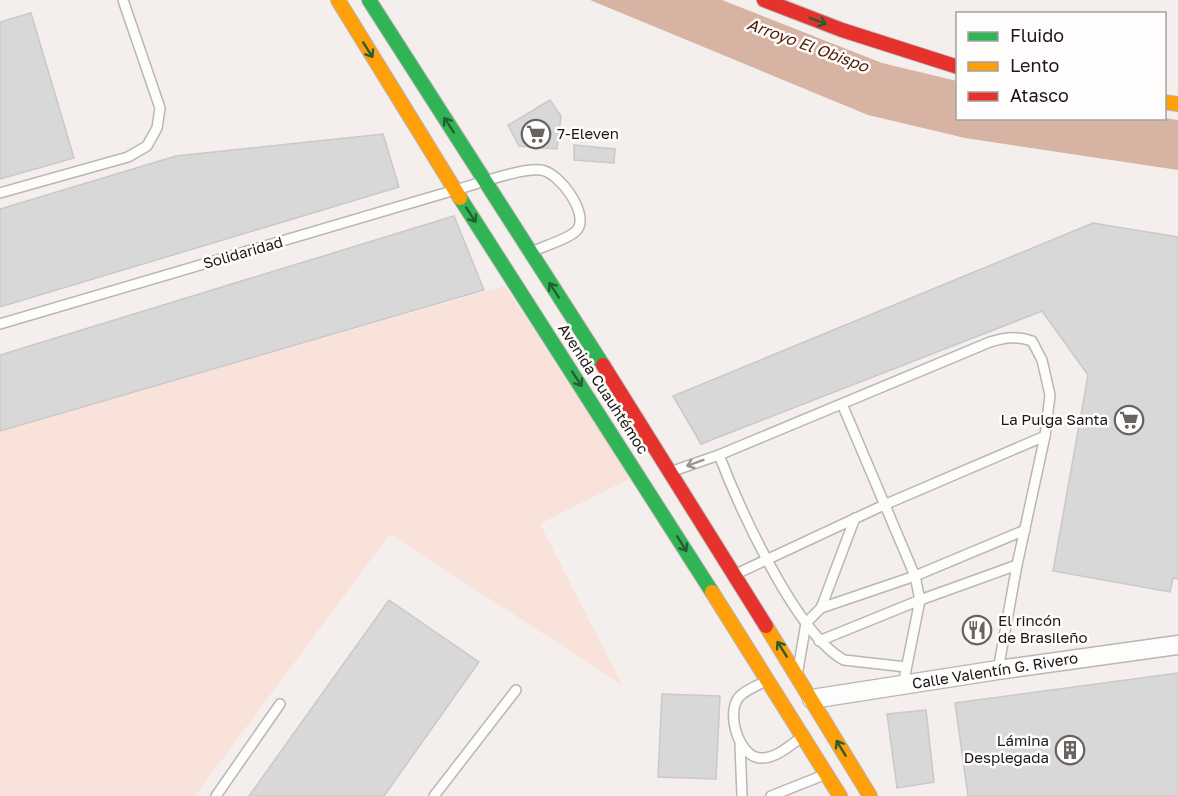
<svg xmlns="http://www.w3.org/2000/svg" width="1178" height="796" font-family="'Golos Text',sans-serif">
<rect width="100%" height="100%" fill="#f4efed"/>
<path fill="#f8e2d9" d="M 505,286 L 630,478 L 540,524 L 622,685 L 390,534 L 195,796 L 0,796 L 0,431 Z"/>
<path fill="#d7b3a4" d="M 590,0 L 722,0 L 882,63 L 957,81 L 958,118 L 1165,118 L 1178,120 L 1178,170 L 965,138 L 868,115 Z"/>
<g fill="#d9d8d8" stroke="#cac8c9" stroke-width="1.5">
<path d="M 31,13 L 74,158 L 0,179 L 0,22 Z"/>
<path d="M 550,100 L 561,116 L 557,149 L 519,146 L 508,125 Z"/>
<path d="M 383,134 L 399,187 L 0,307 L 0,209 L 176,156 Z"/>
<path d="M 574,145 L 615,149 L 614,163 L 574,160 Z"/>
<path d="M 454,216 L 484,290 L 0,431 L 0,355 Z"/>
<path d="M 1093,223 L 1178,237 L 1178,579 L 1173,578 L 1170,592 L 1053,571 L 1088,375 L 1042,311 L 701,444 L 673,396 Z"/>
<path d="M 389,600 L 479,662 L 384,796 L 249,796 Z"/>
<path d="M 1178,673 L 1178,796 L 968,796 L 955,703 Z"/>
<path d="M 662,694 L 720,696 L 716,779 L 658,777 Z"/>
<path d="M 926,710 L 934,782 L 897,788 L 887,714 Z"/>
</g>
<g fill="none" stroke-linecap="round" stroke-linejoin="round">
<g stroke="#b9b6b4" stroke-width="12">
<g id="lane">
<path d="M 0,193 L 128,157 L 147,146 L 157,128 L 160,108 L 123,0"/>
<path d="M 0,324 L 455,190 C 477,184 520,168 541,170 C 559,172 590,214 577,230 C 571,238 542,247 531,252"/>
<path d="M 842,404 L 915,576 L 920,600 L 903,685"/>
<path d="M 719,455 C 739,507 796,634 844,660 L 906,667"/>
<path d="M 673,471 L 719,455 L 990,342 C 1006,337 1017,336 1032,341 L 1042,360 L 1050,395 L 1045,436 L 1017,565 L 998,670"/>
<path d="M 736,574 L 884,505 L 1045,436"/>
<path d="M 821,608 L 855,518"/>
<path d="M 819,641 L 920,600 L 1017,565"/>
<path d="M 798,670 L 806,623 L 821,608 L 915,576 L 1025,530"/>
<path d="M 765,681 C 757,686 746,690 740,696 C 725,711 738,756 760,758 C 776,759 790,745 802,737"/>
<path d="M 740,744 L 742,796"/>
<path d="M 216,796 L 280,704"/>
<path d="M 434,796 L 516,690"/>
<path d="M 771,796 L 824,775"/>
</g>
</g>
<g stroke="#b9b6b4" stroke-width="21">
<path id="street" d="M 812,699 L 998,670 L 1178,645"/>
</g>
<g stroke="#b9b6b4" stroke-width="16">
<g id="fast">
<path d="M 369,0 L 603,365"/>
<path d="M 460,198 L 712,592"/>
</g>
</g>
<g stroke="#b9b6b4" stroke-width="16">
<g id="slow">
<path d="M 338,0 L 460,198"/>
<path d="M 1164,102 L 1178,104"/>
<path d="M 712,592 L 840,796"/>
<path d="M 766,626 L 870,796"/>
</g>
</g>
<g stroke="#b9b6b4" stroke-width="16">
<g id="jam">
<path d="M 764,0 L 842,30 L 958,67"/>
<path d="M 603,365 L 766,626"/>
</g>
</g>
<use href="#lane" stroke="#fdfdfc" stroke-width="9"/>
<use href="#street" stroke="#fdfdfc" stroke-width="18"/>
<use href="#fast" stroke="#30b455" stroke-width="14"/>
<use href="#slow" stroke="#ff9f0a" stroke-width="14"/>
<use href="#jam" stroke="#e5322d" stroke-width="14"/>
</g>
<defs><path id="oneway-shaft" d="M-6 0H5M1.5-3L5.5 0L1.5 3" fill="none" stroke-width="1.6" stroke-linecap="round" stroke-linejoin="round" transform="scale(1.5)"/></defs>
<g stroke="#245e32">
<use href="#oneway-shaft" transform="translate(818 21) rotate(21)"/>
<use href="#oneway-shaft" transform="translate(368 50) rotate(58)"/>
<use href="#oneway-shaft" transform="translate(449 125) rotate(-123)"/>
<use href="#oneway-shaft" transform="translate(471 215) rotate(57)"/>
<use href="#oneway-shaft" transform="translate(554 290) rotate(-123)"/>
<use href="#oneway-shaft" transform="translate(577 379) rotate(57)"/>
<use href="#oneway-shaft" transform="translate(682 544) rotate(58)"/>
<use href="#oneway-shaft" transform="translate(782 649) rotate(-122)"/>
<use href="#oneway-shaft" transform="translate(841 748) rotate(-121)"/>
</g>
<use stroke="#979694" href="#oneway-shaft" transform="translate(695 463) rotate(160)"/>
<defs>
<g id="supermarket-ring" transform="scale(1.5)"><circle r="9.5" fill="#fffdfc" stroke="#666361" stroke-width="1.5"/><path d="M-6-5.5h2.5l.6 2H6L4.5 2H-2.5L-4.4-4H-6ZM-1.5 3.2a1.3 1.3 0 1 0 .1 0ZM3 3.2a1.3 1.3 0 1 0 .1 0Z" fill="#666361"/></g>
<g id="restaurant-ring" transform="scale(1.5)"><circle r="9.5" fill="#fffdfc" stroke="#666361" stroke-width="1.5"/><path d="M-5-6h1v4h1v-4h1v4h1v-4h1v5L-1.5 .5V6h-2V.5L-5-1ZM5-6V6H3V1.5H1.5Q1.5-4 5-6Z" fill="#666361"/></g>
<g id="building-ring" transform="scale(1.5)"><circle r="9.5" fill="#fffdfc" stroke="#666361" stroke-width="1.5"/><path d="M-4-6H4V6H1V3H-1V6H-4ZM-2.5-4.3h1.7v1.8h-1.7ZM.8-4.3h1.7v1.8H.8ZM-2.5-1h1.7V.8h-1.7ZM.8-1h1.7V.8H.8Z" fill="#666361"/></g>
</defs>
<g fill-rule="evenodd">
<use href="#supermarket-ring" x="536" y="134"/>
<use href="#supermarket-ring" x="1129" y="420"/>
<use href="#restaurant-ring" x="977" y="630"/>
<use href="#building-ring" x="1070" y="750"/>
</g>
<g text-anchor="middle" stroke-width="5" stroke-linejoin="round" paint-order="stroke">
<g font-size="15" fill="#1a1716" stroke="#fffdfc" text-anchor="start">
<text x="557" y="139">7-Eleven</text>
<text x="1108" y="425" text-anchor="end">La Pulga Santa</text>
<text x="998" y="626">El rincón<tspan x="998" dy="17">de Brasileño</tspan></text>
<text x="1049" y="746" text-anchor="end">Lámina<tspan x="1049" dy="17">Desplegada</tspan></text>
</g>
<g font-size="15" fill="#1a1716" stroke="#fffdfc">
<text transform="translate(243 253) rotate(-16)" y="5">Solidaridad</text>
<text transform="translate(603 389) rotate(57)" y="5">Avenida Cuauhtémoc</text>
<text transform="translate(995 671) rotate(-9)" y="5">Calle Valentín G. Rivero</text>
</g>
<g font-size="16" font-style="italic" fill="#4b1d07" stroke="#fffdfc">
<text transform="translate(808 45) rotate(20)" y="6">Arroyo El Obispo</text>
</g>
</g>
<rect x="956" y="12" width="210" height="108" fill="#fffdfc" stroke="#a3a1a0" stroke-width="1.5"/>
<rect x="968" y="32" width="30" height="9" fill="#30b455" stroke="#a3a1a0" stroke-width="1.5"/>
<text x="1010" y="42" font-size="18" fill="#1a1716">Fluido</text>
<rect x="968" y="62" width="30" height="9" fill="#ff9f0a" stroke="#a3a1a0" stroke-width="1.5"/>
<text x="1010" y="72" font-size="18" fill="#1a1716">Lento</text>
<rect x="968" y="92" width="30" height="9" fill="#e5322d" stroke="#a3a1a0" stroke-width="1.5"/>
<text x="1010" y="102" font-size="18" fill="#1a1716">Atasco</text>
</svg>
